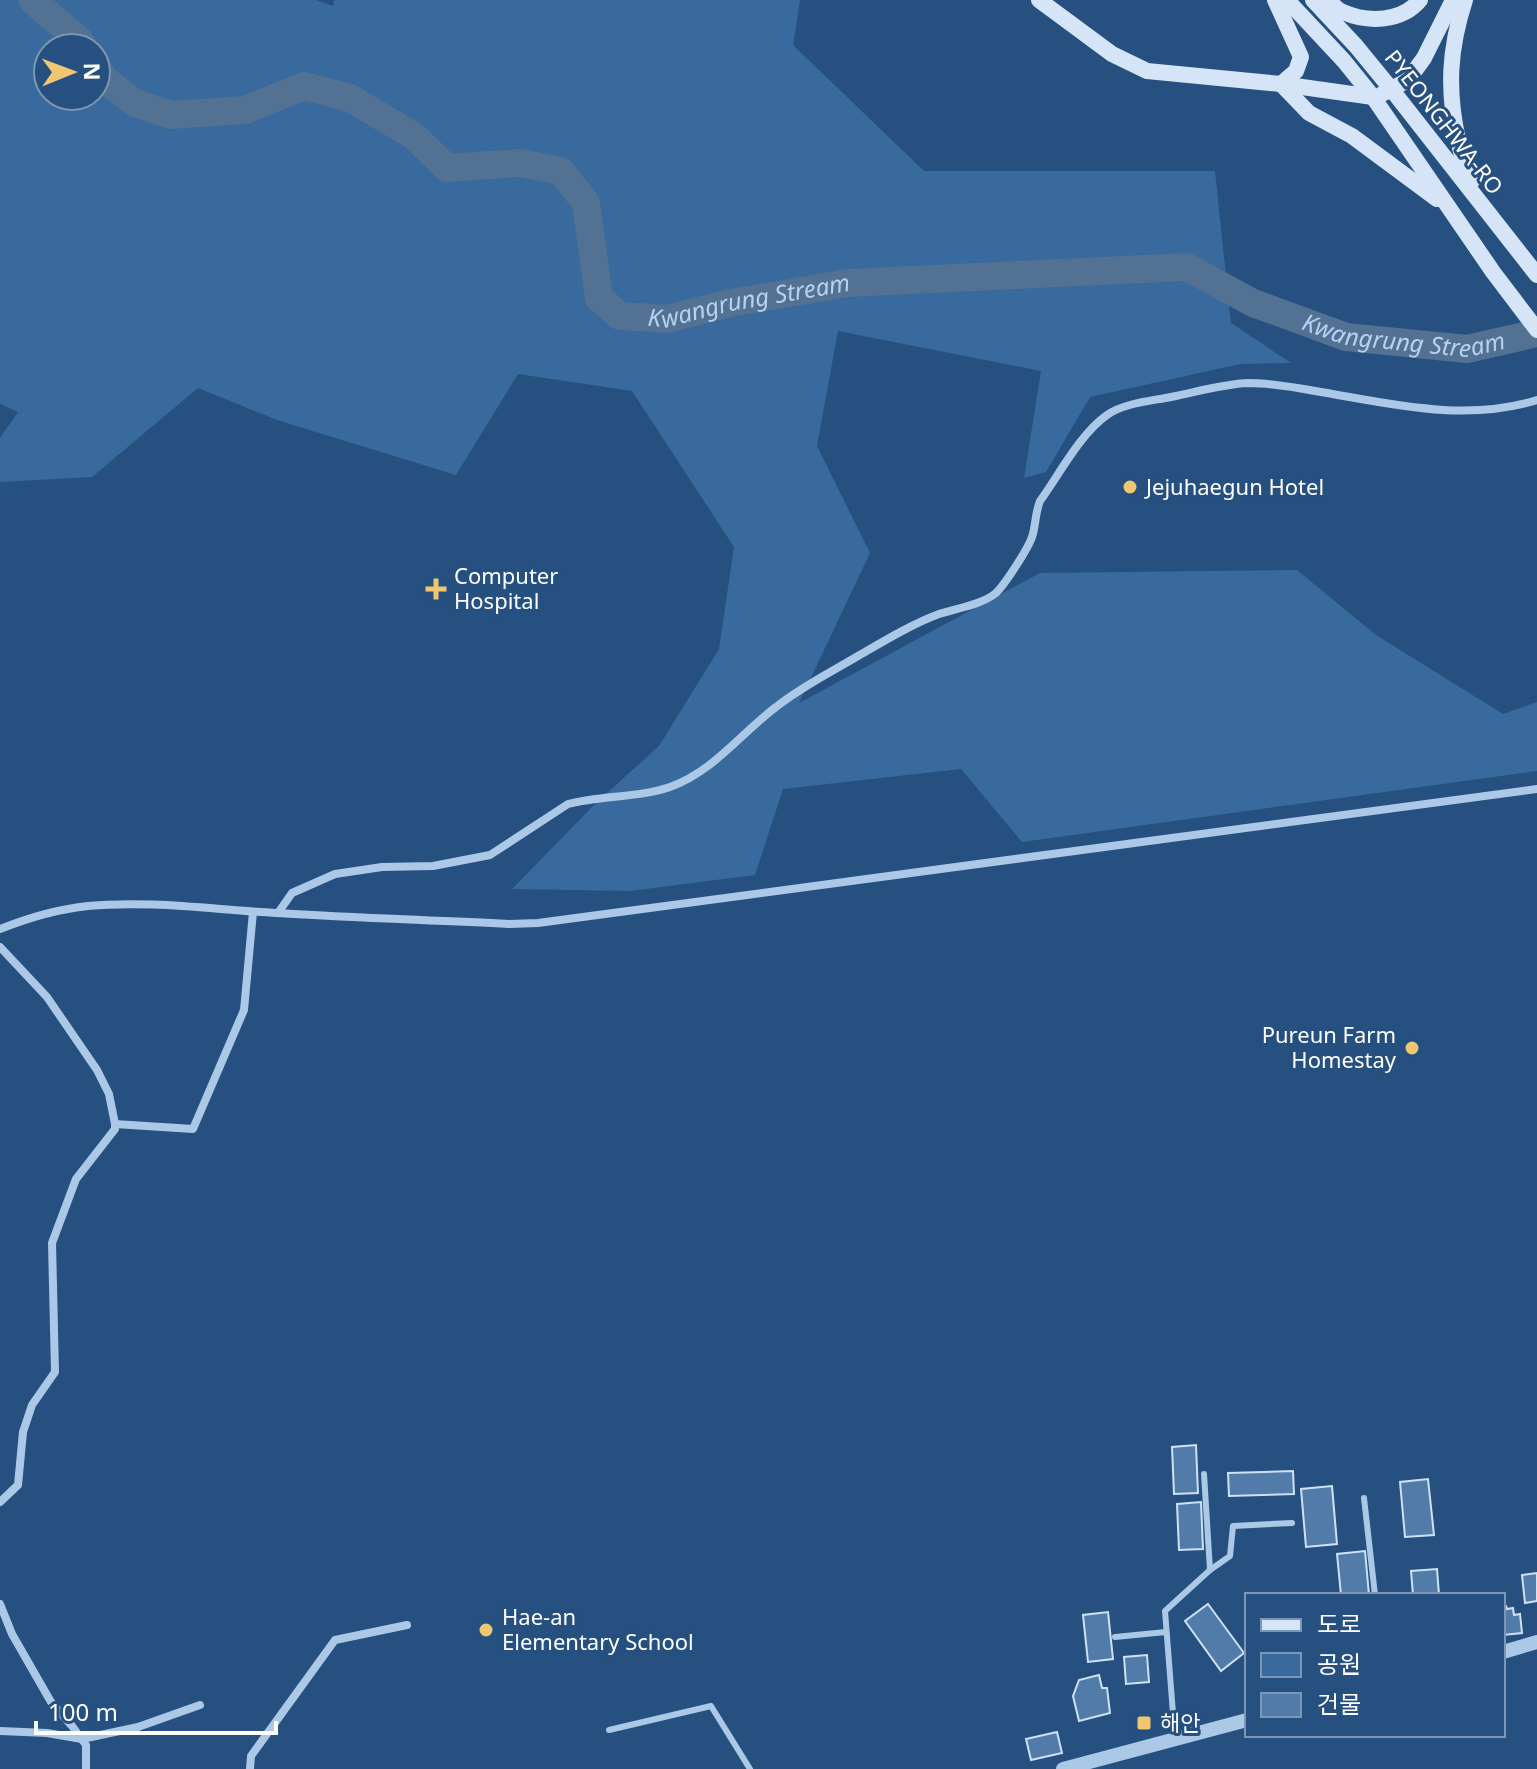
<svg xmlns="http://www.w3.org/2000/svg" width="1537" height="1769" font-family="'Noto Sans','Noto Sans KR',sans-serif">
<rect width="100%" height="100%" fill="#255080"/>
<path fill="#396a9d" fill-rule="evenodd" d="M 0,0 L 316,0 L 333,6 L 334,0 L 800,0 L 793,45 L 924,171 L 1215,171 L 1231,323 L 1291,363 L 1240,364 L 1090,397 L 1046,472 L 1024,478 L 1041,371 L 838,331 L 817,446 L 870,553 L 799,703 L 1040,573 L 1297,570 L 1376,635 L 1503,714 L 1537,702 L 1537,771 L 1022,842 L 961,769 L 783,789 L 755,875 L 630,891 L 512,889 L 596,803 L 659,746 L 719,649 L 734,547 L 632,391 L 518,374 L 456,475 L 277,420 L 198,388 L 92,477 L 0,482 L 0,438 L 18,412 L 0,404 ZM 48,48 L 96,48 L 96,96 L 48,96 Z"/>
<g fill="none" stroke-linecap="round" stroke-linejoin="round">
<g stroke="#527193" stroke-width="28">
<path d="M 32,0 L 80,41 L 84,48"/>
<path id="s1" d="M 96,66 L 104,79 L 135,103 L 171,115 L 245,110 L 304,86 L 350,98 L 414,136 L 447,168 L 520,163 L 561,171 L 586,203 L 599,298 L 620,316 L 667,319 L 730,303 L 848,283 L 1187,267 L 1253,303 L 1346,337 L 1467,349 L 1537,333"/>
</g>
</g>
<g fill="#517caa" stroke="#cfe1f5" stroke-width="2">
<path d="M 1196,1445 L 1198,1493 L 1174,1494 L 1172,1447 Z"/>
<path d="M 1293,1471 L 1294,1494 L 1229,1496 L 1228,1473 Z"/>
<path d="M 1428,1479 L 1434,1535 L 1405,1537 L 1400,1482 Z"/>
<path d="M 1332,1486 L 1337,1544 L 1306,1547 L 1301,1489 Z"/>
<path d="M 1201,1502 L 1203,1549 L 1179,1550 L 1177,1504 Z"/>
<path d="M 1365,1551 L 1369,1595 L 1341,1595 L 1337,1554 Z"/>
<path d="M 1437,1569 L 1439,1595 L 1413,1595 L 1411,1571 Z"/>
<path d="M 1537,1573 L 1537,1601 L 1525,1603 L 1522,1575 Z"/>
<path d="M 1208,1604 L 1244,1653 L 1221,1671 L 1185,1621 Z"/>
<path d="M 1503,1606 L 1506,1606 L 1507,1609 L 1513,1608 L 1514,1615 L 1520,1614 L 1522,1633 L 1503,1635 Z"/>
<path d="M 1108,1612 L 1113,1659 L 1088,1662 L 1083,1615 Z"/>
<path d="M 1147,1655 L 1149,1682 L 1126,1684 L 1124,1657 Z"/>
<path d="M 1099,1675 L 1102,1688 L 1107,1688 L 1110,1713 L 1079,1721 L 1073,1696 L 1079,1680 Z"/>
<path d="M 1057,1732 L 1062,1753 L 1031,1760 L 1026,1739 Z"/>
</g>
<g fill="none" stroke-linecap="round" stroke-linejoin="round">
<g stroke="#abc8e6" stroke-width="6">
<path d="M 1204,1474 L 1210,1570"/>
<path d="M 1364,1498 L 1375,1595"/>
<path d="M 1115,1637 L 1166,1632"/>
<path d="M 609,1730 L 711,1706 L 750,1769"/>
<path d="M 1175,1739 L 1165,1611 L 1210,1570 L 1230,1556 L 1233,1526 L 1292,1523"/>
</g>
<g stroke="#abc8e6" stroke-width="8">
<path d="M 278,913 L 292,893 L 335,874 L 382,867 L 433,866 L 490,855 L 568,804 C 601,795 638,798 670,787 C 714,771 740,734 776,707 C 801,687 831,672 858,656 C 884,641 912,624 939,614 C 957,608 981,605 996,593 C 1005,584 1028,549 1032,537 C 1036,525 1035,513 1040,501 C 1059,475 1080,434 1107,415 C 1124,403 1151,401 1171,397 C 1196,392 1223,384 1248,383 C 1271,383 1293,387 1315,391 C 1388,403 1464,423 1537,400"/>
<path d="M 0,929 C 28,918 58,909 88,906 C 151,900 215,910 277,913 C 355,918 432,920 509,924 L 538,923 L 1537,789"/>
<path d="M 0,947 L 47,997 L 97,1070 L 109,1094 L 115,1124"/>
<path d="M 115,1124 L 193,1129 L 244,1010 L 253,912"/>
<path d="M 0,1502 L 18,1485 L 23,1432 L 32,1405 L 55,1372 L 52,1243 L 76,1179 L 115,1129 L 115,1124"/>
<path d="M 0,1604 L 12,1634 L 51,1702 L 72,1726 L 86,1745 L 86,1769"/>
<path d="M 0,1731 L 47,1733 L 82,1739 L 138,1727 L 200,1705"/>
<path d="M 250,1769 L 251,1756 L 335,1640 L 407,1625"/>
</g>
<g stroke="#abc8e6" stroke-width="14">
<path d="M 1503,1652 L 1537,1642"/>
<path d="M 1063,1769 L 1247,1720"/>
</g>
<g stroke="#d5e4f6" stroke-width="16">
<path d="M 1039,0 L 1112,54 L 1147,71 L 1281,84 L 1373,97"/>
<path d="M 1275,0 L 1301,57 L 1296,71 L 1281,84"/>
<path d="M 1287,0 L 1344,61 L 1373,97 L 1493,272 L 1537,330"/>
<path d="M 1313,0 L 1356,46 L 1392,90 L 1537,275"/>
<path d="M 1329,0 C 1333,5 1337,10 1343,12 C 1368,23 1402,22 1420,0"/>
<path d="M 1465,0 C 1449,49 1447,90 1458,140 C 1462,155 1464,168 1472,181"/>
<path d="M 1281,84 L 1309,113 L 1352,136 L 1437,199"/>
<path d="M 1382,94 L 1408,80 L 1424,58 L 1453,0"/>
</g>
</g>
<g fill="#f0c670" stroke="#255080" stroke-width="3">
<circle cx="1130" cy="487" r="8"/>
<path d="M432 577h8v8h8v8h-8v8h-8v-8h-8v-8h8z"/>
<circle cx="1412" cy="1048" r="8"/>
<circle cx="486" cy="1630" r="8"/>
<rect x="1136" y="1715" width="16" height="16" rx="4"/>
</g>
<g text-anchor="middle" stroke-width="6" stroke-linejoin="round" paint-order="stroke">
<g font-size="22" fill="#fff" stroke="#255080">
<text transform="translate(1444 122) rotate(52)" y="8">PYEONGHWA-RO</text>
</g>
<g font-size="22" fill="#fff" stroke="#255080" text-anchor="start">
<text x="1146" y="495">Jejuhaegun Hotel</text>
<text x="454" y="584">Computer<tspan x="454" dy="25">Hospital</tspan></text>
<text x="1396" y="1043" text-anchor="end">Pureun Farm<tspan x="1396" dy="25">Homestay</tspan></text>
<text x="502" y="1625">Hae-an<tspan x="502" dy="25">Elementary School</tspan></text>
<text x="1160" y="1731">해안</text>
</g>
<g font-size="24" font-style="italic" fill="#b7d2ee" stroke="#255080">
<text dy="8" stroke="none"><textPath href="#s1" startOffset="808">Kwangrung Stream</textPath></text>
<text dy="8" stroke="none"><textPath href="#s1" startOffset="1480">Kwangrung Stream</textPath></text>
</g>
</g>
<rect x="1245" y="1593" width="260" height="144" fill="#255080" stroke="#7c96b3" stroke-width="2"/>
<rect x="1261" y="1619" width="40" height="12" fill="#d5e4f6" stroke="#7c96b3" stroke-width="2"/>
<text x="1317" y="1633" font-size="24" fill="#ffffff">도로</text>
<rect x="1261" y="1653" width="40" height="24" fill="#396a9d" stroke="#7c96b3" stroke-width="2"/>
<text x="1317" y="1673" font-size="24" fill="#ffffff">공원</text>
<rect x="1261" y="1693" width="40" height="24" fill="#517caa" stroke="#7c96b3" stroke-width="2"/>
<text x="1317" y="1713" font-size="24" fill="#ffffff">건물</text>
<g transform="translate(72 72) rotate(89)"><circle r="38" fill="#255080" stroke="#7c96b3" stroke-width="2"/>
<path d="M0-6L14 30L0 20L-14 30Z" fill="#f0c670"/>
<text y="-12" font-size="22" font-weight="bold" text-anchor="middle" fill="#ffffff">N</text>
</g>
<path d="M36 1721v12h240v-12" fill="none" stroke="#ffffff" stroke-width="4"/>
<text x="48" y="1721" font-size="24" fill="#ffffff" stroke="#255080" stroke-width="6" paint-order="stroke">100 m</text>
</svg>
